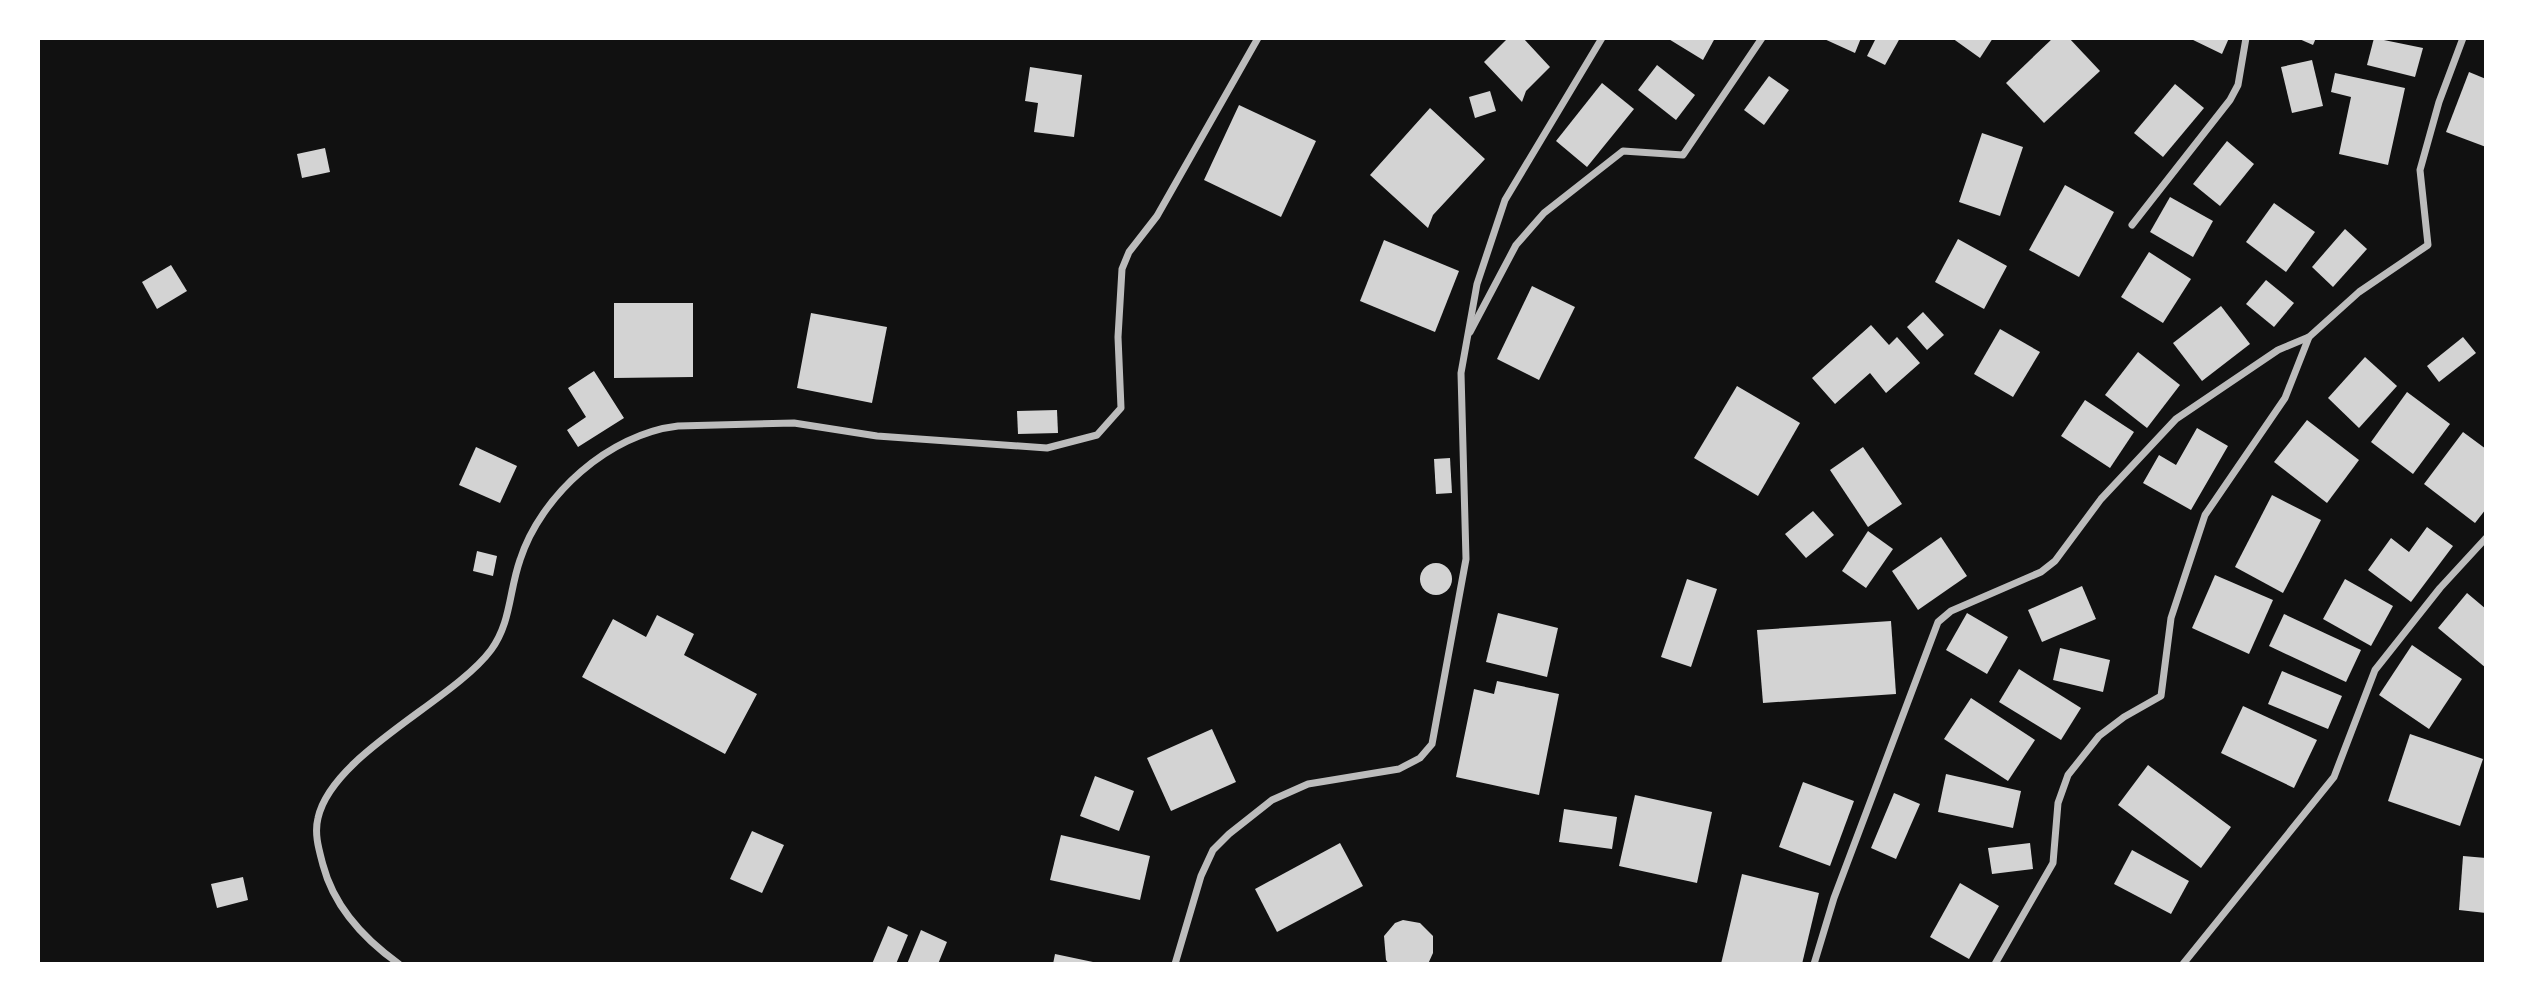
<svg xmlns="http://www.w3.org/2000/svg" width="2524" height="1002" font-family="Cabin,sans-serif">
<rect width="100%" height="100%" fill="#111"/>
<g fill="#d3d3d3">
<path d="M 1508,38 L 1523,38 L 1550,67 L 1526,91 L 1522,102 L 1484,62 Z"/>
<path d="M 1667,38 L 1715,38 L 1703,60 Z"/>
<path d="M 1822,38 L 1861,38 L 1855,53 Z"/>
<path d="M 1876,38 L 1900,38 L 1885,65 L 1867,56 Z"/>
<path d="M 1952,38 L 1993,38 L 1980,58 Z"/>
<path d="M 2053,38 L 2069,38 L 2100,71 L 2044,123 L 2006,83 Z"/>
<path d="M 2189,38 L 2229,38 L 2222,54 Z"/>
<path d="M 2297,38 L 2316,38 L 2313,45 Z"/>
<path d="M 2374,38 L 2423,48 L 2415,77 L 2367,65 Z"/>
<path d="M 2312,60 L 2323,106 L 2292,113 L 2281,67 Z"/>
<path d="M 1657,65 L 1695,95 L 1676,120 L 1638,90 Z"/>
<path d="M 1030,67 L 1082,75 L 1074,137 L 1034,132 L 1038,103 L 1025,101 Z"/>
<path d="M 2469,72 L 2486,79 L 2486,147 L 2446,132 Z"/>
<path d="M 2335,73 L 2405,88 L 2388,165 L 2339,154 L 2351,97 L 2331,92 Z"/>
<path d="M 1769,76 L 1789,90 L 1764,125 L 1744,110 Z"/>
<path d="M 1602,83 L 1634,109 L 1587,167 L 1556,141 Z"/>
<path d="M 2175,84 L 2204,108 L 2163,157 L 2134,133 Z"/>
<path d="M 1490,91 L 1496,111 L 1475,118 L 1469,97 Z"/>
<path d="M 1239,105 L 1316,141 L 1281,217 L 1204,180 Z"/>
<path d="M 1430,108 L 1485,159 L 1433,215 L 1428,228 L 1370,175 Z"/>
<path d="M 1982,133 L 2023,147 L 2000,216 L 1959,202 Z"/>
<path d="M 2227,141 L 2254,164 L 2220,206 L 2193,184 Z"/>
<path d="M 325,148 L 330,172 L 302,178 L 297,154 Z"/>
<path d="M 2065,185 L 2114,212 L 2079,277 L 2029,250 Z"/>
<path d="M 2170,197 L 2213,221 L 2193,257 L 2150,232 Z"/>
<path d="M 2274,203 L 2315,232 L 2286,272 L 2246,242 Z"/>
<path d="M 2345,229 L 2367,249 L 2333,287 L 2312,267 Z"/>
<path d="M 1958,239 L 2007,266 L 1984,309 L 1935,282 Z"/>
<path d="M 1384,240 L 1459,271 L 1435,332 L 1360,301 Z"/>
<path d="M 2149,252 L 2191,279 L 2163,323 L 2121,297 Z"/>
<path d="M 171,265 L 187,291 L 157,309 L 142,282 Z"/>
<path d="M 2266,280 L 2294,303 L 2274,327 L 2246,304 Z"/>
<path d="M 1532,286 L 1575,307 L 1539,380 L 1497,359 Z"/>
<path d="M 614,303 L 693,303 L 693,377 L 614,378 Z"/>
<path d="M 2221,306 L 2250,344 L 2202,381 L 2173,343 Z"/>
<path d="M 1923,312 L 1944,335 L 1927,350 L 1907,327 Z"/>
<path d="M 811,313 L 887,327 L 872,403 L 797,388 Z"/>
<path d="M 1871,325 L 1889,345 L 1897,337 L 1920,363 L 1886,393 L 1870,373 L 1835,404 L 1812,378 Z"/>
<path d="M 2000,329 L 2040,352 L 2013,397 L 1974,374 Z"/>
<path d="M 2463,337 L 2476,353 L 2439,382 L 2427,366 Z"/>
<path d="M 2138,352 L 2180,385 L 2147,428 L 2105,395 Z"/>
<path d="M 2365,357 L 2397,386 L 2359,428 L 2328,398 Z"/>
<path d="M 594,371 L 624,418 L 578,447 L 567,430 L 586,417 L 568,388 Z"/>
<path d="M 1737,386 L 1800,423 L 1758,496 L 1694,458 Z"/>
<path d="M 2407,392 L 2450,424 L 2413,474 L 2371,442 Z"/>
<path d="M 2085,400 L 2134,432 L 2110,468 L 2061,436 Z"/>
<path d="M 1057,410 L 1058,433 L 1018,434 L 1017,411 Z"/>
<path d="M 2307,420 L 2359,460 L 2327,503 L 2274,462 Z"/>
<path d="M 2197,428 L 2228,446 L 2191,510 L 2143,483 L 2159,455 L 2176,465 Z"/>
<path d="M 2463,432 L 2486,449 L 2486,509 L 2475,523 L 2424,484 Z"/>
<path d="M 476,447 L 517,466 L 500,503 L 459,485 Z"/>
<path d="M 1863,447 L 1902,504 L 1868,527 L 1830,470 Z"/>
<path d="M 1450,458 L 1452,493 L 1436,494 L 1434,459 Z"/>
<path d="M 2272,495 L 2321,520 L 2283,593 L 2235,567 Z"/>
<path d="M 1813,511 L 1834,535 L 1806,558 L 1785,534 Z"/>
<path d="M 2427,527 L 2453,546 L 2411,602 L 2368,570 L 2391,538 L 2409,552 Z"/>
<path d="M 1868,531 L 1893,549 L 1866,588 L 1842,571 Z"/>
<path d="M 1941,537 L 1967,576 L 1918,610 L 1892,571 Z"/>
<path d="M 477,551 L 497,556 L 493,576 L 473,571 Z"/>
<circle cx="1436" cy="579" r="16"/>
<path d="M 2215,575 L 2273,600 L 2249,654 L 2192,628 Z"/>
<path d="M 1687,579 L 1717,589 L 1691,667 L 1661,657 Z"/>
<path d="M 2345,579 L 2393,606 L 2371,646 L 2323,619 Z"/>
<path d="M 2082,586 L 2096,619 L 2042,642 L 2028,610 Z"/>
<path d="M 2467,593 L 2486,609 L 2486,668 L 2438,628 Z"/>
<path d="M 1498,613 L 1558,628 L 1547,677 L 1486,662 Z"/>
<path d="M 1967,613 L 2008,637 L 1987,674 L 1946,650 Z"/>
<path d="M 2284,614 L 2361,650 L 2346,682 L 2269,646 Z"/>
<path d="M 657,615 L 694,634 L 684,655 L 757,694 L 725,754 L 582,677 L 613,619 L 646,637 Z"/>
<path d="M 1891,621 L 1896,694 L 1763,703 L 1757,630 Z"/>
<path d="M 2412,645 L 2462,679 L 2429,729 L 2379,695 Z"/>
<path d="M 2060,648 L 2110,660 L 2103,692 L 2053,680 Z"/>
<path d="M 2019,669 L 2081,708 L 2061,740 L 1999,702 Z"/>
<path d="M 2282,671 L 2342,696 L 2328,729 L 2268,704 Z"/>
<path d="M 1497,681 L 1559,694 L 1539,795 L 1456,777 L 1474,689 L 1494,694 Z"/>
<path d="M 1971,698 L 2035,740 L 2008,781 L 1944,739 Z"/>
<path d="M 2243,706 L 2317,740 L 2294,788 L 2221,753 Z"/>
<path d="M 1212,729 L 1236,782 L 1171,811 L 1147,758 Z"/>
<path d="M 2410,734 L 2483,759 L 2460,826 L 2388,801 Z"/>
<path d="M 2148,765 L 2231,827 L 2201,868 L 2118,805 Z"/>
<path d="M 1946,774 L 2021,791 L 2013,828 L 1938,812 Z"/>
<path d="M 1095,776 L 1134,791 L 1119,831 L 1080,816 Z"/>
<path d="M 1803,782 L 1854,801 L 1830,866 L 1779,847 Z"/>
<path d="M 1894,793 L 1920,804 L 1896,859 L 1871,848 Z"/>
<path d="M 1635,795 L 1712,812 L 1697,883 L 1619,866 Z"/>
<path d="M 1564,809 L 1617,817 L 1612,849 L 1559,842 Z"/>
<path d="M 752,831 L 784,845 L 762,893 L 730,879 Z"/>
<path d="M 1061,835 L 1150,856 L 1140,900 L 1050,880 Z"/>
<path d="M 1340,843 L 1363,886 L 1277,932 L 1255,889 Z"/>
<path d="M 2030,843 L 2033,869 L 1992,874 L 1988,848 Z"/>
<path d="M 2132,850 L 2189,881 L 2171,914 L 2114,884 Z"/>
<path d="M 2463,856 L 2486,858 L 2486,913 L 2459,910 Z"/>
<path d="M 1742,874 L 1819,893 L 1802,964 L 1721,964 Z"/>
<path d="M 243,877 L 248,900 L 217,908 L 211,884 Z"/>
<path d="M 1960,883 L 1999,906 L 1969,959 L 1930,937 Z"/>
<path d="M 1403,920 L 1420,923 L 1433,936 L 1433,953 L 1428,964 L 1389,964 L 1386,960 L 1384,936 L 1395,923 Z"/>
<path d="M 888,926 L 908,935 L 896,964 L 872,964 Z"/>
<path d="M 921,930 L 947,942 L 938,964 L 907,964 Z"/>
<path d="M 1055,954 L 1093,962 L 1093,964 L 1053,964 Z"/>
</g>
<g fill="none" stroke-linecap="round" stroke-linejoin="round">
<g stroke="#bcbcbc" stroke-width="7">
<path d="M 2132,225 L 2230,100 L 2238,85 L 2246,38"/>
<path d="M 1470,332 L 1516,245 L 1544,213 L 1623,151 L 1683,155 L 1762,38"/>
<path d="M 399,964 C 364,939 334,907 323,865 C 319,850 314,834 318,818 C 332,754 453,701 491,650 C 511,623 509,591 520,560 C 541,495 609,434 678,426 L 794,423 L 877,436 L 1047,448 L 1097,435 L 1121,408 L 1118,337 L 1122,269 L 1129,252 L 1157,216 L 1258,38"/>
<path d="M 1175,964 L 1201,876 L 1213,850 L 1229,834 L 1272,800 L 1308,784 L 1399,769 L 1420,758 L 1432,744 L 1466,559 L 1461,373 L 1477,284 L 1505,200 L 1602,38"/>
<path d="M 1814,964 L 1834,898 L 1938,622 L 1951,611 L 2041,572 L 2055,561 L 2101,499 L 2176,419 L 2278,350 L 2309,337 L 2359,292 L 2428,245 L 2420,170 L 2439,102 L 2463,38"/>
<path d="M 1995,964 L 2053,863 L 2058,803 L 2068,775 L 2099,736 L 2124,717 L 2161,696 L 2171,618 L 2205,515 L 2285,398 L 2309,337"/>
<path d="M 2183,964 L 2334,777 L 2375,670 L 2440,588 L 2486,538"/>
</g>
</g>
<rect width="2524" height="1002" fill="none" stroke="#ffffff" stroke-width="80"/>
</svg>
